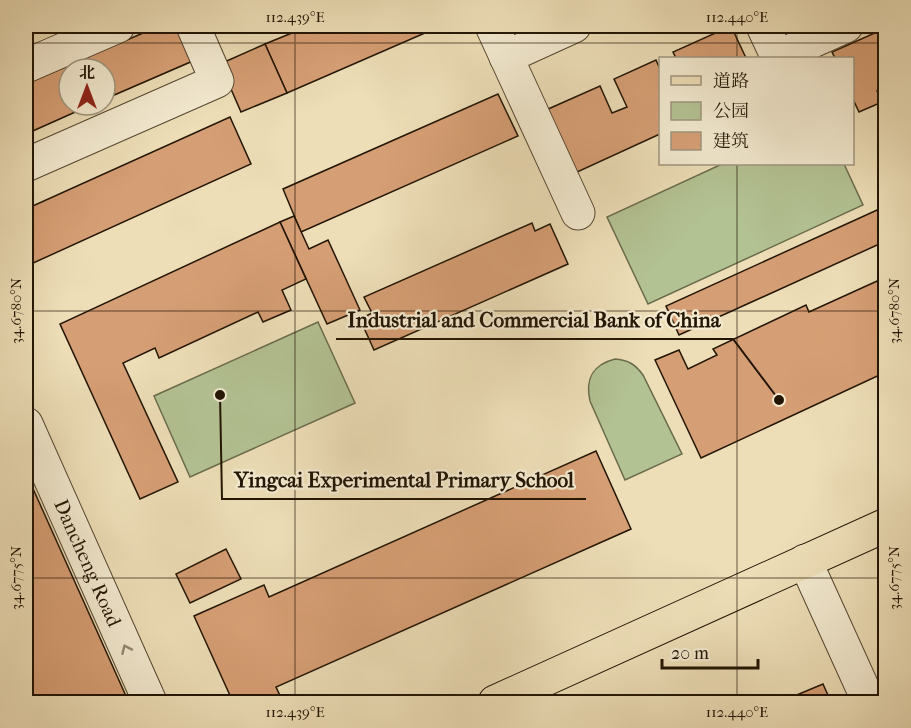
<svg xmlns="http://www.w3.org/2000/svg" width="911" height="728" font-family="'IM FELL French Canon','Noto Serif SC',serif">
<rect width="100%" height="100%" fill="#eddeb7"/>
<filter id="stains"><feTurbulence type="fractalNoise" baseFrequency=".00333" numOctaves="4"/><feColorMatrix values="0 0 0 0 .2 0 0 0 0 .09 0 0 0 0 .02 0 0 0 .5 -.17"/></filter>
<radialGradient id="worn" r=".72"><stop offset=".6" stop-color="#630" stop-opacity="0"/><stop offset="1" stop-color="#630" stop-opacity=".3"/></radialGradient>
<g fill="#b3c293" stroke="#6a6c4c" stroke-width="1.5">
<path d="M 722,164 L 844,164 L 863,205 L 648,304 L 607,217 Z"/>
<path d="M 318,322 L 355,403 L 190,477 L 154,396 Z"/>
<path d="M 615,359 C 628,360 635,364 643,375 L 682,454 L 625,480 L 590,401 C 585,379 592,365 615,359 Z"/>
</g>
<g fill="#d69e74" stroke="#221504" stroke-width="1.5">
<path d="M 159,26 L 189,26 L 202,57 L 105,99 L 105,69 L 69,69 L 69,105 L 91,105 L 26,134 L 26,84 Z"/>
<path d="M 309,26 L 441,26 L 287,93 L 265,44 Z"/>
<path d="M 731,26 L 746,58 L 676,58 L 673,52 Z"/>
<path d="M 886,28 L 886,88 L 877,91 L 882,102 L 859,112 L 852,97 L 852,58 L 835,58 L 832,52 Z"/>
<path d="M 265,44 L 287,93 L 241,112 L 220,64 Z"/>
<path d="M 656,60 L 660,69 L 660,134 L 575,173 L 546,110 L 600,86 L 612,113 L 627,107 L 614,79 Z"/>
<path d="M 498,94 L 518,136 L 301,232 L 283,189 Z"/>
<path d="M 230,117 L 251,164 L 31,264 L 26,253 L 26,209 Z"/>
<path d="M 886,206 L 886,241 L 679,335 L 666,306 Z"/>
<path d="M 294,216 L 309,249 L 328,240 L 360,310 L 327,324 L 280,222 Z"/>
<path d="M 280,222 L 306,279 L 282,290 L 291,310 L 263,322 L 258,312 L 159,358 L 155,348 L 123,363 L 178,482 L 140,499 L 60,324 Z"/>
<path d="M 532,223 L 535,231 L 550,224 L 568,264 L 374,350 L 360,319 L 372,313 L 364,297 Z"/>
<path d="M 886,277 L 886,372 L 701,458 L 655,360 L 679,350 L 688,369 L 717,355 L 713,349 L 806,305 L 809,312 Z"/>
<path d="M 596,451 L 631,529 L 276,687 L 283,702 L 233,702 L 194,616 L 264,585 L 269,597 Z"/>
<path d="M 26,473 L 126,696 L 111,702 L 27,702 L 26,699 Z"/>
<path d="M 226,549 L 241,579 L 190,603 L 176,574 Z"/>
<path d="M 823,684 L 831,702 L 780,702 Z"/>
</g>
<g fill="none" stroke-linecap="round" stroke-linejoin="round">
<g stroke="#554731" stroke-width="35">
<g id="minor">
<path d="M 492,26 L 578,213"/>
<path d="M 763,26 L 778,58"/>
<path d="M 506,57 L 574,26"/>
<path d="M 777,57 L 846,26"/>
<path d="M 26,66 L 118,26"/>
<path d="M 26,165 L 217,81 L 193,26"/>
<path id="s1" d="M 26,424 L 150,702"/>
<path d="M 805,561 L 869,702"/>
</g>
</g>
<g stroke="#221504" stroke-width="35">
<path id="major" d="M 495,702 L 886,525"/>
</g>
<use href="#minor" stroke="#f3ead0" stroke-width="33"/>
<use href="#major" stroke="#eddeb7" stroke-width="33"/>
</g>
<defs><path id="oneway-chevron" d="M-2-3.5L2.5 0L-2 3.5" fill="none" stroke-width="1.6" stroke-linecap="round" stroke-linejoin="round" transform="scale(1.5)"/></defs>
<use stroke="#958a74" href="#oneway-chevron" transform="translate(126 649) rotate(-114)"/>
<path fill="none" stroke="#221504" stroke-width="1.5" stroke-opacity="0.45" d="M 295,26 L 295,702M 737,26 L 737,58M 26,43 L 886,43M 737,164 L 737,702M 26,311 L 886,311M 26,578 L 886,578"/>
<g text-anchor="middle" stroke-width="4.5" stroke-linejoin="round" paint-order="stroke">
<g font-size="20" fill="#221504" stroke="#f3ead0">
<text dy="7" stroke="none"><textPath href="#s1" startOffset="152">Dancheng Road</textPath></text>
</g>
</g>
<path fill="none" stroke="#221504" stroke-width="2" d="M779 400L733 339H336M220 395L222 499H586"/>
<g fill="#221504" stroke="#f3ead0" stroke-width="2">
<circle cx="779" cy="400" r="6"/>
<circle cx="220" cy="395" r="6"/>
</g>
<g font-size="21" text-anchor="middle" font-weight="bold" fill="#221504" stroke="#f3ead0" stroke-width="4.5" stroke-linejoin="round" paint-order="stroke">
<text x="534" y="327">Industrial and Commercial Bank of China</text>
<text x="404" y="487">Yingcai Experimental Primary School</text>
</g>
<rect width="911" height="728" fill="none" stroke="#eddeb7" stroke-width="66"/>
<rect x="659" y="57" width="195" height="108" fill="#f3ead0" stroke="#9f957e" stroke-width="1.5"/>
<rect x="671" y="76" width="30" height="9" fill="#eddeb7" stroke="#9f957e" stroke-width="1.5"/>
<text x="713" y="87" font-size="18" fill="#221504">道路</text>
<rect x="671" y="102" width="30" height="18" fill="#b3c293" stroke="#9f957e" stroke-width="1.5"/>
<text x="713" y="117" font-size="18" fill="#221504">公园</text>
<rect x="671" y="132" width="30" height="18" fill="#d69e74" stroke="#9f957e" stroke-width="1.5"/>
<text x="713" y="147" font-size="18" fill="#221504">建筑</text>
<g transform="translate(87 87)"><circle r="28" fill="#f3ead0" stroke="#9f957e" stroke-width="1.5"/>
<path d="M0-4.5L10 22L0 15L-10 22Z" fill="#8f2418"/>
<text y="-9" font-size="16" font-weight="bold" text-anchor="middle" fill="#221504">北</text>
</g>
<path d="M662 659v9h96v-9" fill="none" stroke="#221504" stroke-width="3"/>
<text x="671" y="659" font-size="18" fill="#221504" stroke="#f3ead0" stroke-width="4.5" paint-order="stroke">20 m</text>
<rect x="33" y="33" width="845" height="662" fill="none" stroke="#221504" stroke-width="2"/>
<g font-size="15" text-anchor="middle" fill="#221504">
<text x="295" y="22">112.439°E</text>
<text x="737" y="22">112.440°E</text>
<text transform="translate(16 311) rotate(-90)" y="5">34.6780°N</text>
<text transform="translate(894 311) rotate(-90)" y="5">34.6780°N</text>
<text transform="translate(16 578) rotate(-90)" y="5">34.6775°N</text>
<text transform="translate(894 578) rotate(-90)" y="5">34.6775°N</text>
<text x="295" y="717">112.439°E</text>
<text x="737" y="717">112.440°E</text>
</g>
<rect width="100%" height="100%" filter="url(#stains)"/>
<rect width="100%" height="100%" fill="url(#worn)"/>
</svg>
